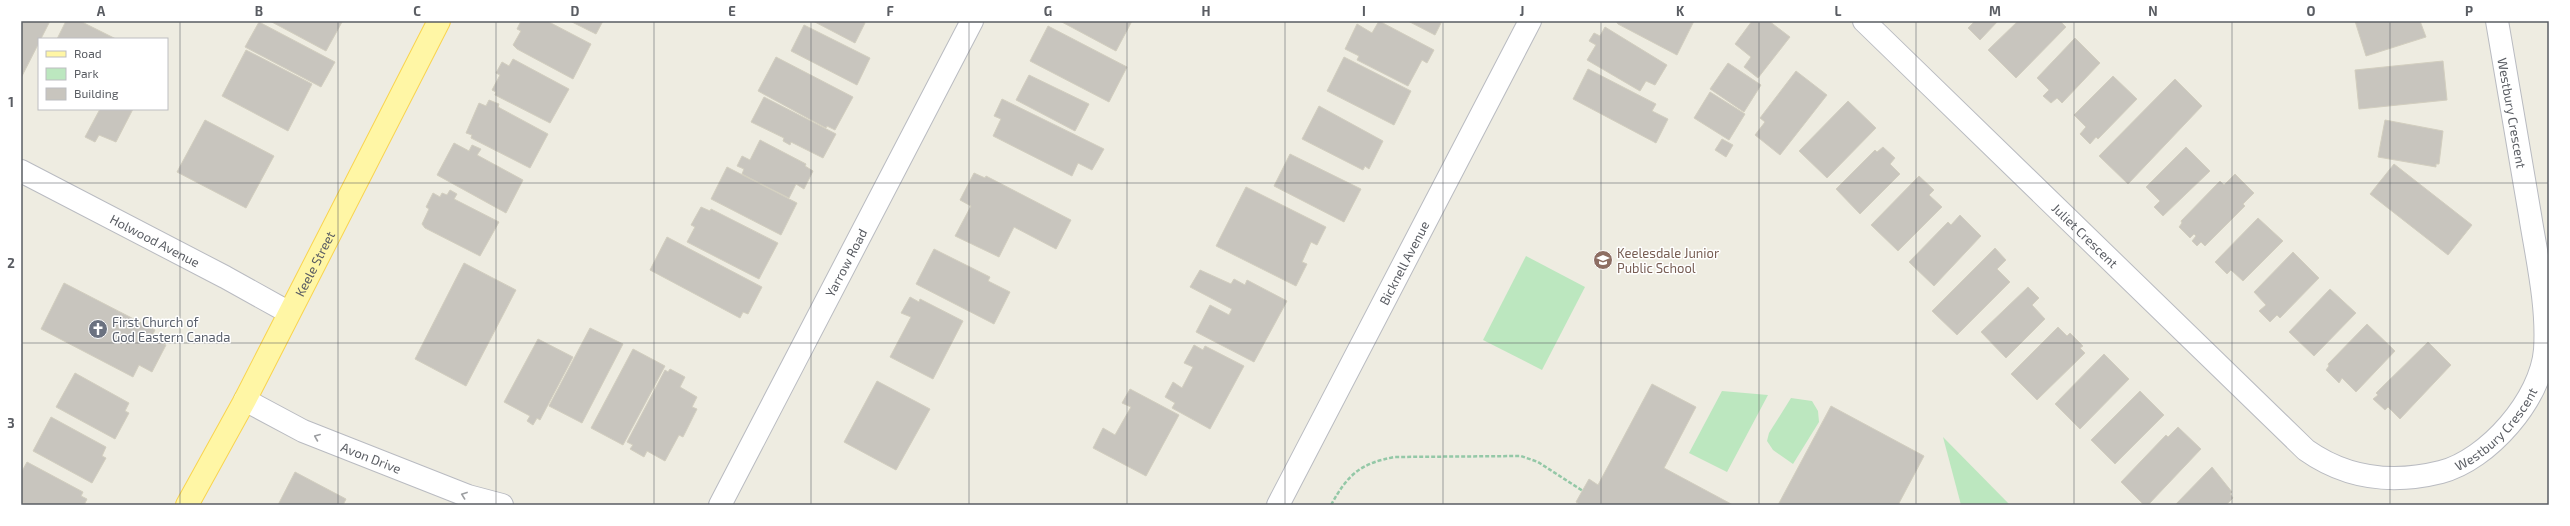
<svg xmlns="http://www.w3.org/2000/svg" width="2570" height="526" font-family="'Exo 2',sans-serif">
<rect width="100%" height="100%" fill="#eeece1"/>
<g fill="#bce7bf">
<path d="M 1526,256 L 1585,287 L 1542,370 L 1483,340 Z"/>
<path d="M 1722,391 L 1768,395 L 1727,472 L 1689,453 Z"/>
<path d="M 1791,398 L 1812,401 L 1818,411 L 1819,422 L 1793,464 L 1773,450 L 1767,441 L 1769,433 Z"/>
<path d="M 1943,437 L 2010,505 L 1961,505 Z"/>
</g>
<g fill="#c8c5be" stroke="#d2cebf">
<path d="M 21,21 L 50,21 L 21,78 Z"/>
<path d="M 66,21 L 80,21 L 116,39 L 57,39 Z"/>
<path d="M 270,21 L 340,21 L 342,22 L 326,51 Z"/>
<path d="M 521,21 L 547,21 L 591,44 L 573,79 L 517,49 L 513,45 L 521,31 L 517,29 Z"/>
<path d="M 570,21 L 603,21 L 596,34 Z"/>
<path d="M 813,21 L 864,21 L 865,23 L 855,43 Z"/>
<path d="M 1060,21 L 1132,21 L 1116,51 Z"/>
<path d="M 1379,21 L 1434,50 L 1427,63 L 1422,60 L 1408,86 L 1357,60 L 1359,56 L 1345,49 L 1357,24 L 1372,33 Z"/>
<path d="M 1408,21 L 1442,21 L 1435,35 Z"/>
<path d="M 1616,21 L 1694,21 L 1677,55 L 1618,24 Z"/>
<path d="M 1752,21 L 1769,21 L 1790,37 L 1758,78 L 1744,67 L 1751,57 L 1735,44 Z"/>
<path d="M 1975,21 L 1998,21 L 1980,40 L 1968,28 Z"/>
<path d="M 2018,21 L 2060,21 L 2066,27 L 2016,78 L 1988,50 Z"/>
<path d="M 2355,21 L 2420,21 L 2426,37 L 2366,56 Z"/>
<path d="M 259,22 L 335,62 L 321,87 L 245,47 Z"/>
<path d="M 804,25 L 870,58 L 857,85 L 791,51 Z"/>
<path d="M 1048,26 L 1127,67 L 1109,102 L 1030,61 Z"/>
<path d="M 1605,27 L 1667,65 L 1655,85 L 1646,81 L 1640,91 L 1587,60 L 1596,45 L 1589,41 L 1594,33 L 1600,36 Z"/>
<path d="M 2075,38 L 2100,63 L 2062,103 L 2057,98 L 2051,103 L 2043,96 L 2049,90 L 2037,78 Z"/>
<path d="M 246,50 L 312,84 L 288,131 L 222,96 Z"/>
<path d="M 776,57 L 853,97 L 835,130 L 827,126 L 826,128 L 758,91 Z"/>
<path d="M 1344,57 L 1411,91 L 1394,125 L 1327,91 Z"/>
<path d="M 513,59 L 569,89 L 550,123 L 495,95 L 496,92 L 492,90 L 500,75 L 496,73 L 502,62 L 509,66 Z"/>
<path d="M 2443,61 L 2447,100 L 2359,109 L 2355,70 Z"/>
<path d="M 1728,63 L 1761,85 L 1744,112 L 1710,89 Z"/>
<path d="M 1588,69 L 1656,104 L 1652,111 L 1668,119 L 1656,143 L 1573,99 Z"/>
<path d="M 1796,71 L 1827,95 L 1780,155 L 1755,135 L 1765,122 L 1760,118 Z"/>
<path d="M 1029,75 L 1089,104 L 1075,131 L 1016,100 Z"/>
<path d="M 2113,76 L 2137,99 L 2098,139 L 2096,137 L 2090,144 L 2080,134 L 2086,127 L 2074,115 Z"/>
<path d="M 2175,79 L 2202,106 L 2128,184 L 2099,156 Z"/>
<path d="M 1710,92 L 1745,114 L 1729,140 L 1694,118 Z"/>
<path d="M 764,97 L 836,134 L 823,158 L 791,142 L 790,145 L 783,141 L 784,138 L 751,122 Z"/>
<path d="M 1002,99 L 1104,149 L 1092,170 L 1078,163 L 1072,176 L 993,136 L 1001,119 L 994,116 Z"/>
<path d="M 489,100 L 499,104 L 498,107 L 548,134 L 530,168 L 471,138 L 472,135 L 466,133 L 479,103 L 486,106 Z"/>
<path d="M 1848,101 L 1876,128 L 1827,178 L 1799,151 Z"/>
<path d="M 1319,106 L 1383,141 L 1369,169 L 1365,166 L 1363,170 L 1302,139 Z"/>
<path d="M 100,109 L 133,109 L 116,142 L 99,135 L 95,142 L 85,137 Z"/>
<path d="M 205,120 L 274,156 L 246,208 L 177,172 Z"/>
<path d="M 2385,120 L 2443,131 L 2439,164 L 2436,164 L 2436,167 L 2378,157 Z"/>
<path d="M 1722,139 L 1733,145 L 1726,157 L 1715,150 Z"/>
<path d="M 760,140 L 806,164 L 805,166 L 813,171 L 804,189 L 796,184 L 789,198 L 742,174 L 744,169 L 737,166 L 742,156 L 750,160 Z"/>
<path d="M 454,143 L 469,151 L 472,145 L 481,149 L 477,155 L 523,180 L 506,213 L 437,175 Z"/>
<path d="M 1883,147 L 1895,158 L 1890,164 L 1900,174 L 1860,214 L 1836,189 L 1875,150 L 1877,152 Z"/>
<path d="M 2186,147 L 2210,171 L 2163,216 L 2154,207 L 2160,201 L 2146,187 Z"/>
<path d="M 1290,154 L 1361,189 L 1344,222 L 1274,186 Z"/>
<path d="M 2394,164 L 2472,225 L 2448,255 L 2370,194 Z"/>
<path d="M 727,167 L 797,203 L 781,235 L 711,199 Z"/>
<path d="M 974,173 L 985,178 L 986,176 L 1071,220 L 1056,249 L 1014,227 L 999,257 L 955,236 L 971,206 L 960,200 Z"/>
<path d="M 2235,174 L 2254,193 L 2243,204 L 2245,206 L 2205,246 L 2201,242 L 2197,246 L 2192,241 L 2196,236 L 2194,234 L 2190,238 L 2179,227 L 2182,223 L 2181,221 L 2220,181 L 2224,185 Z"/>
<path d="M 1919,176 L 1934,190 L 1929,195 L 1942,207 L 1898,251 L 1871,225 Z"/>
<path d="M 1246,187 L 1326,227 L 1317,245 L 1311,242 L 1302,262 L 1307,264 L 1296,286 L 1216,246 Z"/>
<path d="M 450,190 L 457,194 L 454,199 L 499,222 L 480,256 L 425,228 L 422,224 L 429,209 L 426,207 L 433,193 L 440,197 L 442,193 L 447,195 Z"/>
<path d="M 701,207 L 710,211 L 711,209 L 778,243 L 759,279 L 687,242 L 695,227 L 691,225 Z"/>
<path d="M 1960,215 L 1981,236 L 1934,286 L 1909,262 L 1948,222 L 1951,225 Z"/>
<path d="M 2258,218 L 2283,241 L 2243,281 L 2231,270 L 2227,274 L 2215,262 Z"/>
<path d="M 667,237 L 762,287 L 748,314 L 743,312 L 740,318 L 650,270 Z"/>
<path d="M 1995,248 L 2006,260 L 1997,269 L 2010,282 L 1957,335 L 1932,311 Z"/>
<path d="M 934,249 L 990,277 L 988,281 L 1010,292 L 994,324 L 916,284 Z"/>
<path d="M 2293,252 L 2319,278 L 2280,318 L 2277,315 L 2270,322 L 2259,311 L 2266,305 L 2254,292 Z"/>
<path d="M 464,263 L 516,290 L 466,386 L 415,359 Z"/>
<path d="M 1200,270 L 1231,284 L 1234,279 L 1245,285 L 1247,280 L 1287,301 L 1254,362 L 1196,332 L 1210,305 L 1229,315 L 1232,309 L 1190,287 Z"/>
<path d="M 64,283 L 155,330 L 151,338 L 166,345 L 152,372 L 139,365 L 133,377 L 41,329 Z"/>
<path d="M 2028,287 L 2039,298 L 2032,305 L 2045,319 L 2006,358 L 1981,332 Z"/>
<path d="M 2330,289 L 2356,313 L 2314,356 L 2289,332 Z"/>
<path d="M 910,297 L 919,302 L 920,299 L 963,321 L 933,379 L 890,357 L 911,317 L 901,313 Z"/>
<path d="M 2367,324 L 2395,351 L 2356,392 L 2342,378 L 2339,383 L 2326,370 L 2329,366 L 2328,364 Z"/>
<path d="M 2058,327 L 2067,336 L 2070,333 L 2083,346 L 2080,348 L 2085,353 L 2037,400 L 2011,374 Z"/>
<path d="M 590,328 L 623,344 L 582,423 L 549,406 Z"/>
<path d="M 538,339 L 573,357 L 540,420 L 537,418 L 533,425 L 527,421 L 530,416 L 504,402 Z"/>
<path d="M 2428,342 L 2451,365 L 2400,419 L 2388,407 L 2385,410 L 2373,399 L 2378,395 L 2376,393 Z"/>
<path d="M 1194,345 L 1203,350 L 1205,346 L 1244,366 L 1210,429 L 1172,408 L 1175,403 L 1165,397 L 1173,382 L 1182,388 L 1193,367 L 1184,363 Z"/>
<path d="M 633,349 L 665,366 L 623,445 L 591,428 Z"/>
<path d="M 2104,354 L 2129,379 L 2080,429 L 2055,404 Z"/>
<path d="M 670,369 L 685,377 L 680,387 L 697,397 L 692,407 L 697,409 L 683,437 L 679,435 L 665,461 L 647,451 L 644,457 L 630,449 L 633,445 L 627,442 L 665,370 L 668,372 Z"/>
<path d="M 75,373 L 129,403 L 125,411 L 129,413 L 115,439 L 56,407 Z"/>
<path d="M 877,381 L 930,409 L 896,470 L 844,442 Z"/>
<path d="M 1652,384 L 1696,407 L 1664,468 L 1733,505 L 1581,505 L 1576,502 L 1589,479 L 1598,485 Z"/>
<path d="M 1130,389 L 1179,415 L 1146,476 L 1093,448 L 1103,428 L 1115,435 L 1131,407 L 1122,403 Z"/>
<path d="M 2140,391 L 2164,415 L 2115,464 L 2091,440 Z"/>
<path d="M 1831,406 L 1924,456 L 1898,505 L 1778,505 Z"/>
<path d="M 51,417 L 106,447 L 102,456 L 106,458 L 92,483 L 33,451 Z"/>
<path d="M 2178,427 L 2201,449 L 2148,505 L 2144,505 L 2121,482 L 2166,435 L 2168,437 Z"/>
<path d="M 27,462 L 83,492 L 81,496 L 87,499 L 84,505 L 27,505 L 21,502 L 21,473 Z"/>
<path d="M 2212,467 L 2232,492 L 2230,494 L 2233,498 L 2226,505 L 2175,505 Z"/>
<path d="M 295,472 L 346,499 L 343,505 L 278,505 Z"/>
</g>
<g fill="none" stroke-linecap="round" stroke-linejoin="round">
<g stroke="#b9bbc1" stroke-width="24">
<g id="minor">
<path id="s1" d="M 1864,21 L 2306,450 C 2347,479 2393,484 2441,472 C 2488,460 2541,399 2545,350 C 2548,306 2537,259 2530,215 C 2519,151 2508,86 2497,21"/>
<path id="s2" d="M 21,171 L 225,277 L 288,312"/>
<path id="s3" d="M 245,400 L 303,431 L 468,496 L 502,505"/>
<path id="s4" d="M 720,505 L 972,21"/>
<path id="s5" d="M 1278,505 L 1530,21"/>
</g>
</g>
<g stroke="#f9d44f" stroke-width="24">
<g id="major">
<path id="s6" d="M 187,505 L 245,400 L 439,21"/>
</g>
</g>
<path stroke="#94c8a7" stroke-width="2.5" stroke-dasharray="4 2" stroke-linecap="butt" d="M 1331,505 C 1348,474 1361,463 1395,457 L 1521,456 L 1538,462 L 1583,491"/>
<use href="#minor" stroke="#fff" stroke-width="22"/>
<use href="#major" stroke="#fff6a5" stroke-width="22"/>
</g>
<defs><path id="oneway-chevron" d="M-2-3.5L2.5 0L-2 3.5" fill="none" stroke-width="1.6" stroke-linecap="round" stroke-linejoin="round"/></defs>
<g stroke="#9c9ea1">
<use href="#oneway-chevron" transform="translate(317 437) rotate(-158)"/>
<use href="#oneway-chevron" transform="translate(464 495) rotate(-160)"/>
</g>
<path fill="none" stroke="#5a5d63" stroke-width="1" stroke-opacity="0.55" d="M 180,21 L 180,505M 338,21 L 338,505M 496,21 L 496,505M 654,21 L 654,505M 811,21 L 811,505M 969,21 L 969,505M 1127,21 L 1127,505M 1285,21 L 1285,505M 1443,21 L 1443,505M 1601,21 L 1601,505M 1759,21 L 1759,505M 1916,21 L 1916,505M 2074,21 L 2074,505M 2232,21 L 2232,505M 2390,21 L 2390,505M 21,183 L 2549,183M 21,343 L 2549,343"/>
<defs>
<g id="school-disc" transform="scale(1)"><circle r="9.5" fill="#8d6e63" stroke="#fff"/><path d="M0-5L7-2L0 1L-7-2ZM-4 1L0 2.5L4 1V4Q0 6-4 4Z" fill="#fff"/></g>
<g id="church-disc" transform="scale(1)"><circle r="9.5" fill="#6b7280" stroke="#fff"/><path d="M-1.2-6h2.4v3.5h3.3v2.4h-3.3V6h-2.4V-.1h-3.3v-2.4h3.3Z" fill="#fff"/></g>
</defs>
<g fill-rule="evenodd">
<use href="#school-disc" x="1603" y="260"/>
<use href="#church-disc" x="98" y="329"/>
</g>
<g text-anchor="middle" stroke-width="3" stroke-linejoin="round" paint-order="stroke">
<g font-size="13" fill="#5a5d63" stroke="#fff">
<text transform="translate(2512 113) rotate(80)" y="5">Westbury Crescent</text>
<text dy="5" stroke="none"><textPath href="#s1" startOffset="308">Juliet Crescent</textPath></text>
<text dy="5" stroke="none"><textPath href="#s2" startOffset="151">Holwood Avenue</textPath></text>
<text dy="5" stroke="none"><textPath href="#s6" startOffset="273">Keele Street</textPath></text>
<text dy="5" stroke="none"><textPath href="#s4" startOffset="273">Yarrow Road</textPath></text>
<text dy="5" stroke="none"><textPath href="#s5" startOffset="273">Bicknell Avenue</textPath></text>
<text dy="5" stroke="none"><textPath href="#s1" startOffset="829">Westbury Crescent</textPath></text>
<text dy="5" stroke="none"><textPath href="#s3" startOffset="139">Avon Drive</textPath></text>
</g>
<g font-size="13" fill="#785e54" stroke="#fff" text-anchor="start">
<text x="1617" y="258">Keelesdale Junior<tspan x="1617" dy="15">Public School</tspan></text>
</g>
<g font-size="13" fill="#5b616d" stroke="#fff" text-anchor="start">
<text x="112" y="327">First Church of<tspan x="112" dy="15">God Eastern Canada</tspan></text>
</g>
</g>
<rect width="2570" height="526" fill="none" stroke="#ffffff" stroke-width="44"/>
<rect x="38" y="38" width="130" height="72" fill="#ffffff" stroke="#bdbec1"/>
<rect x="46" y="51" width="20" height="6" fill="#fff6a5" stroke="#bdbec1"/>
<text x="74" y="58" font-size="12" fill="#5a5d63">Road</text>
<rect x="46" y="68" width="20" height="12" fill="#bce7bf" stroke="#bdbec1"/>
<text x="74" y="78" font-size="12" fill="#5a5d63">Park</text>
<rect x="46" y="88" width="20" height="12" fill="#c8c5be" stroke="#bdbec1"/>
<text x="74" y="98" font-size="12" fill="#5a5d63">Building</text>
<rect x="22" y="22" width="2526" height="482" fill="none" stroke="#5a5d63" stroke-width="1.5"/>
<g font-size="13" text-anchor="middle" font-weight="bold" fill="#5a5d63">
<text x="101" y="16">A</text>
<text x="259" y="16">B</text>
<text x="417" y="16">C</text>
<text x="575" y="16">D</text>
<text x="732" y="16">E</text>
<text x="890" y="16">F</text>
<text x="1048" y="16">G</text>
<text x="1206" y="16">H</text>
<text x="1364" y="16">I</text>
<text x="1522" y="16">J</text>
<text x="1680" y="16">K</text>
<text x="1838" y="16">L</text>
<text x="1995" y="16">M</text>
<text x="2153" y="16">N</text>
<text x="2311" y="16">O</text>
<text x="2469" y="16">P</text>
<text x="11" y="107">1</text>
<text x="11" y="268">2</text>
<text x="11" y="428">3</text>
</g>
</svg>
